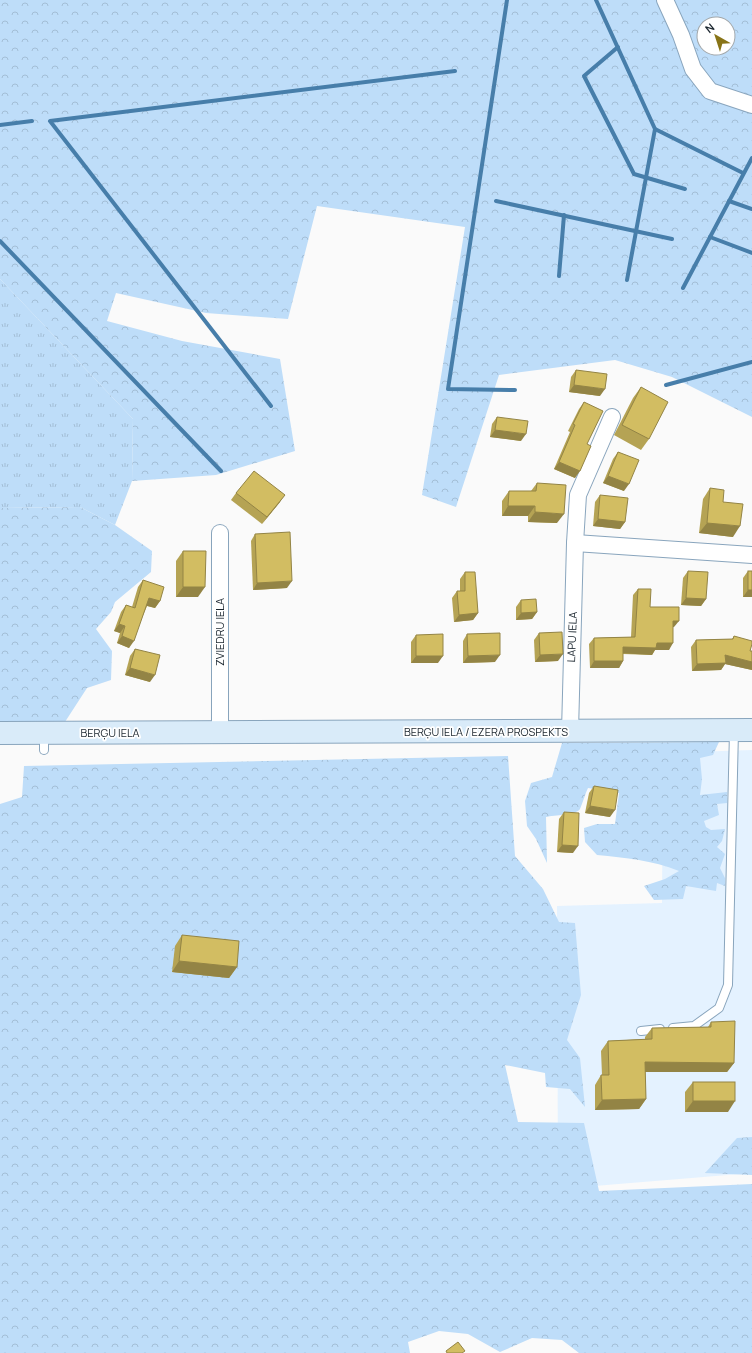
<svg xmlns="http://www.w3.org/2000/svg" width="752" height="1353" font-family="Manrope,sans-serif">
<defs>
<pattern id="grass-tufts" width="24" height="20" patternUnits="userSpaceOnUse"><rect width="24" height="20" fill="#beddf9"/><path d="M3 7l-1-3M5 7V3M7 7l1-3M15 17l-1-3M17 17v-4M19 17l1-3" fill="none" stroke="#a3bed6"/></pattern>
<pattern id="forest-crowns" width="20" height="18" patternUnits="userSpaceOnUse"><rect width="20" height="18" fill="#beddf9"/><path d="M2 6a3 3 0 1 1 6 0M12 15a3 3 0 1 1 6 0" fill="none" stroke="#a3bed6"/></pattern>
</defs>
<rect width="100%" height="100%" fill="#fafafa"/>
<path fill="#e4f2ff" d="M 752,750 L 752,1173 L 558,1189 L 557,906 L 662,903 L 663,753 Z"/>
<path fill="url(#grass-tufts)" d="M 0,279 L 133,419 L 132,481 L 115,525 L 80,507 L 0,508 Z"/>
<g fill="url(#forest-crowns)" fill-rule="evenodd">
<path d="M 0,0 L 752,0 L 752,417 L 672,377 L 615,360 L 499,375 L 456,507 L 422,495 L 465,227 L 317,206 L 288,319 L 206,313 L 116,293 L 107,321 L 182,341 L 280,359 L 295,451 L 216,475 L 132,481 L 133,419 L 0,279 ZM 704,24 L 728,24 L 728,48 L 704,48 Z"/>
<path d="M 80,507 L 115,525 L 152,551 L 151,572 L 115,602 L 111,612 L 96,629 L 112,651 L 111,680 L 87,688 L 63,725 L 0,725 L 0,508 Z"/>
<path d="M 719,742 L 713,755 L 700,758 L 702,779 L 700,795 L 727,792 L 727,803 L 717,804 L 719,815 L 704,821 L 706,827 L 711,830 L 725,829 L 722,841 L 717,847 L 725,854 L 720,868 L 725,878 L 725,886 L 717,883 L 716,891 L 686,886 L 683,899 L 654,900 L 644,886 L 665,879 L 679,871 C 652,860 626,858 597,855 L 585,842 L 584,828 L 597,824 L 615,824 L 619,793 L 588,788 C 585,794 583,802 580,809 C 577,815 554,815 546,817 L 547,863 L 536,839 L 527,826 L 525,801 L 531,783 L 552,777 L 562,743 Z"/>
<path d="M 508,756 L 515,856 L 543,889 L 559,922 L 575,923 L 581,995 L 567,1040 L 580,1058 L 585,1107 L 570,1089 L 546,1087 L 545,1073 L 505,1065 L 518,1122 L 584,1123 L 599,1191 L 752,1184 L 752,1353 L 579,1353 L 562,1340 L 532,1338 L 500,1352 L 468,1334 L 439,1331 L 408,1342 L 410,1353 L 0,1353 L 0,804 L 22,797 L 24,766 Z"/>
<path d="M 752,1137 L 752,1175 L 705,1173 L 737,1138 Z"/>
</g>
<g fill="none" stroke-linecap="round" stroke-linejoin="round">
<g stroke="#477eaa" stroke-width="4">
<path d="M 507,0 L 448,389 L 515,390"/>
<path d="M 596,0 L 655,129 L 627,280"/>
<path d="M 618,47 L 584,76 L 634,174 L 685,189"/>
<path d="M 0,125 L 32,121"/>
<path d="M 655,129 L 743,173"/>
<path d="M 496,201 L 672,239"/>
<path d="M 729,201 L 752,209"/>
<path d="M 710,237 L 752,253"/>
<path d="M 0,241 L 221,471"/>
<path d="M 559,276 L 564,215"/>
<path d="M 683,288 L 752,158"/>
<path d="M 666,385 L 752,362"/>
<path d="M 271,406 L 50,121 L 455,71"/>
</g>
<g stroke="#89a5bd" stroke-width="10">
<g id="lane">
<path d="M 44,750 L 44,734"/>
<path d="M 673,1028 L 694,1026 L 719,1008 L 728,985 L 734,731"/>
<path d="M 641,1031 L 660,1029"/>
</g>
</g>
<g stroke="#89a5bd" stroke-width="18">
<g id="street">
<path d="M 665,0 L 681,35 L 693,69 L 710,91 L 752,105"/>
<path d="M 575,543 L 752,555"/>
<path d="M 570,731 L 575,543 L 578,495 L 612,417"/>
<path d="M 220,732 L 220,533"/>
</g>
</g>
<g stroke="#89a5bd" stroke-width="24">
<path id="secondary" d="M 0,733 L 752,730"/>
</g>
<use href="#lane" stroke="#fff" stroke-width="8"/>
<use href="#street" stroke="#fff" stroke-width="16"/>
<use href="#secondary" stroke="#d9ebf9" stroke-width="22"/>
</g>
<g fill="#b5a354">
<path d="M 576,370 L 600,396 L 569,392 L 571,377 Z"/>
<path d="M 641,387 L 649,439 L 641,450 L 614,435 L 633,398 Z"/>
<path d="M 584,402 L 587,444 L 575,478 L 554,469 L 570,432 L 568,431 L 579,409 Z"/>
<path d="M 497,417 L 521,441 L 490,437 L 492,424 Z"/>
<path d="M 618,452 L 624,491 L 603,483 L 613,459 Z"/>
<path d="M 537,483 L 557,523 L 528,522 L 528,516 L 502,516 L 502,501 L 509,491 L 531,491 Z"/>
<path d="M 710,488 L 723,502 L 733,537 L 699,533 L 703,499 Z"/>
<path d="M 236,493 L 280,502 L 262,524 L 231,500 Z"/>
<path d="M 600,495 L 625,522 L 620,529 L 593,526 L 595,502 Z"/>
<path d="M 255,534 L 287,588 L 253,590 L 251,541 Z"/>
<path d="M 183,551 L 198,597 L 176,597 L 176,561 Z"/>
<path d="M 688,571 L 706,599 L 701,606 L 681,605 L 683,578 Z"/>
<path d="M 748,571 L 752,571 L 752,597 L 743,597 L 743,578 Z"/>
<path d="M 465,572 L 478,613 L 473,620 L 454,622 L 452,598 L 457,591 L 460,591 L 460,579 Z"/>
<path d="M 143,580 L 160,601 L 155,608 L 147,606 L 129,648 L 117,643 L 120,633 L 114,631 L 121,612 L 126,605 L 132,607 L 138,587 Z"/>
<path d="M 638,589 L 650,607 L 674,627 L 673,627 L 669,650 L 655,650 L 652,655 L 623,654 L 623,661 L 619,668 L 590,668 L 589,644 L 594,638 L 631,637 L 633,595 Z"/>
<path d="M 521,600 L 537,612 L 532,619 L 516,620 L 516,607 Z"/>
<path d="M 539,633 L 558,661 L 535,662 L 534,640 Z"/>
<path d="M 467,634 L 495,662 L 463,663 L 463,641 Z"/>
<path d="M 416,635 L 438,663 L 411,663 L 411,642 Z"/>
<path d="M 734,636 L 750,651 L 752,651 L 752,670 L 725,664 L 721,670 L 692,671 L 691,647 L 696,640 L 732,639 Z"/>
<path d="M 135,649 L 150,682 L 125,675 L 130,656 Z"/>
<path d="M 594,786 L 610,817 L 585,813 L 589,793 Z"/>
<path d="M 564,812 L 573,853 L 557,852 L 559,819 Z"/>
<path d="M 182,935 L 237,967 L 229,978 L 172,972 L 175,946 Z"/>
<path d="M 711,1022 L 734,1063 L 727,1072 L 645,1072 L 646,1099 L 639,1109 L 595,1110 L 595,1085 L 601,1075 L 602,1075 L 601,1051 L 608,1041 L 645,1039 L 645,1037 L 652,1028 L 708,1027 Z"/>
<path d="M 693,1082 L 728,1112 L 685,1112 L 685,1092 Z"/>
</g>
<g fill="#938445">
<path d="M 574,385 L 605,389 L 600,396 L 569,392 Z"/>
<path d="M 495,430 L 526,434 L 521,441 L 490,437 Z"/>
<path d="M 559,462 L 580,471 L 575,478 L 554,469 Z"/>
<path d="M 608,476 L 629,484 L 624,491 L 603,483 Z"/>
<path d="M 285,495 L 280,502 L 262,524 L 267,517 Z"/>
<path d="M 508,506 L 535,506 L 528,516 L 502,516 Z"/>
<path d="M 535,512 L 564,514 L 557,523 L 528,522 Z"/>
<path d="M 598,519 L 625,522 L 620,529 L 593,526 Z"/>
<path d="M 707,523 L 740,526 L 733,537 L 699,533 Z"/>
<path d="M 292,581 L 287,588 L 253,590 L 257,583 Z"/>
<path d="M 183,587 L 205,587 L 198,597 L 176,597 Z"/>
<path d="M 748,590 L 752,590 L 752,597 L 743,597 Z"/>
<path d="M 149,598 L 160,601 L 155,608 L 144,605 Z"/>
<path d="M 686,598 L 706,599 L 701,606 L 681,605 Z"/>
<path d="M 537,612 L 532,619 L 516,620 L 521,613 Z"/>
<path d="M 478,613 L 473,620 L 454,622 L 459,615 Z"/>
<path d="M 673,621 L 679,621 L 674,627 L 669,628 Z"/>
<path d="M 119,624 L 125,626 L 120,633 L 114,631 Z"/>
<path d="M 122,636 L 134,641 L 129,648 L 117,643 Z"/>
<path d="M 657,643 L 673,643 L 669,650 L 655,650 L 652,655 L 619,653 L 623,647 Z"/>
<path d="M 563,654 L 558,661 L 535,662 L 540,655 Z"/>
<path d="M 500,655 L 495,662 L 463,663 L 468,656 Z"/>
<path d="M 725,655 L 752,662 L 752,670 L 725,664 L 721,670 L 692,671 L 697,664 Z"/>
<path d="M 416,656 L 443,656 L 438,663 L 411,663 Z"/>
<path d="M 594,661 L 623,661 L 619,668 L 590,668 Z"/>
<path d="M 130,668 L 155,675 L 150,682 L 125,675 Z"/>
<path d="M 590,806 L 615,810 L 610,817 L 585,813 Z"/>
<path d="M 562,845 L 578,846 L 573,853 L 557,852 Z"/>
<path d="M 179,961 L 237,967 L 229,978 L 172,972 Z"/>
<path d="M 645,1062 L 734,1063 L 727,1072 L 638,1072 Z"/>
<path d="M 646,1099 L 639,1109 L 595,1110 L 602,1100 Z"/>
<path d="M 693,1101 L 735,1101 L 728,1112 L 685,1112 Z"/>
</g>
<g fill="#d2bd62" stroke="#938445">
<path d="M 576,370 L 607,374 L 605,389 L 574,385 Z"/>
<path d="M 641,387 L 668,402 L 649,439 L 622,425 Z"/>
<path d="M 584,402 L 603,411 L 587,444 L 591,446 L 580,471 L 559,462 L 575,425 L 573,424 Z"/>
<path d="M 497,417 L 528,421 L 526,434 L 495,430 Z"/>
<path d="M 618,452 L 639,460 L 629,484 L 608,476 Z"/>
<path d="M 254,471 L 285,495 L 267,517 L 236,493 Z"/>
<path d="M 537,483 L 566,485 L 564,514 L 535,512 L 535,506 L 508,506 L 509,491 L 536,491 Z"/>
<path d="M 710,488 L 724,490 L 723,502 L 743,504 L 740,526 L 707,523 Z"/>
<path d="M 600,495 L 628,498 L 625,522 L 598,519 Z"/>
<path d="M 290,532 L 292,581 L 257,583 L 255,534 Z"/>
<path d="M 183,551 L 206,551 L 205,587 L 183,587 Z"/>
<path d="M 688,571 L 708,572 L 706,599 L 686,598 Z"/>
<rect x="748" y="571" width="4" height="19"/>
<path d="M 465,572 L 475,572 L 478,613 L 459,615 L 457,591 L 465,591 Z"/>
<path d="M 143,580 L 164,587 L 160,601 L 149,598 L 134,641 L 122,636 L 125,626 L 119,624 L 126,605 L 135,608 Z"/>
<path d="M 638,589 L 651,589 L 650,607 L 679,607 L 679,621 L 673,621 L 673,643 L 657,643 L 656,648 L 623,647 L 623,661 L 594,661 L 594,638 L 635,637 Z"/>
<path d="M 536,599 L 537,612 L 521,613 L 521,600 Z"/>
<path d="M 562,632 L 563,654 L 540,655 L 539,633 Z"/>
<path d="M 500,633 L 500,655 L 468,656 L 467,634 Z"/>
<path d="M 443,634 L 443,656 L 416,656 L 416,635 Z"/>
<path d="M 734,636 L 752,641 L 752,644 L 750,651 L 752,651 L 752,662 L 725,655 L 726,663 L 697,664 L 696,640 L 733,639 Z"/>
<path d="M 135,649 L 160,655 L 155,675 L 130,668 Z"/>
<path d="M 594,786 L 618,790 L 615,810 L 590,806 Z"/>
<path d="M 564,812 L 579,813 L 578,846 L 562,845 Z"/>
<path d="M 182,935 L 239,941 L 237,967 L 179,961 Z"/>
<path d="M 735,1021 L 734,1063 L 645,1062 L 646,1099 L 602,1100 L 601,1075 L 609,1075 L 608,1041 L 652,1039 L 652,1028 L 711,1027 L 711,1022 Z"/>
<rect x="693" y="1082" width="42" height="19"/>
<path d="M 458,1342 L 465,1351 L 462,1353 L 447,1353 L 446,1351 Z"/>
</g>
<g text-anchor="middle" stroke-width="3.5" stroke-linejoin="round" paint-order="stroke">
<g font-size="11" fill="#1a252e" stroke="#fff">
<text transform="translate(220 632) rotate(-90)" y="4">ZVIEDRU IELA</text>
<text transform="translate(572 637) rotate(-88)" y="4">LAPU IELA</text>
<text x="486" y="736">BERĢU IELA / EZERA PROSPEKTS</text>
<text x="110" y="737">BERĢU IELA</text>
</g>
</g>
<g transform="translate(716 36) rotate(321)"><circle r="19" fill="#ffffff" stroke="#a3a8ab"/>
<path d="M0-3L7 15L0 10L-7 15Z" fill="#887417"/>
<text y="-6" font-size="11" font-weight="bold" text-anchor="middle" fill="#1a252e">N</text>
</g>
</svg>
